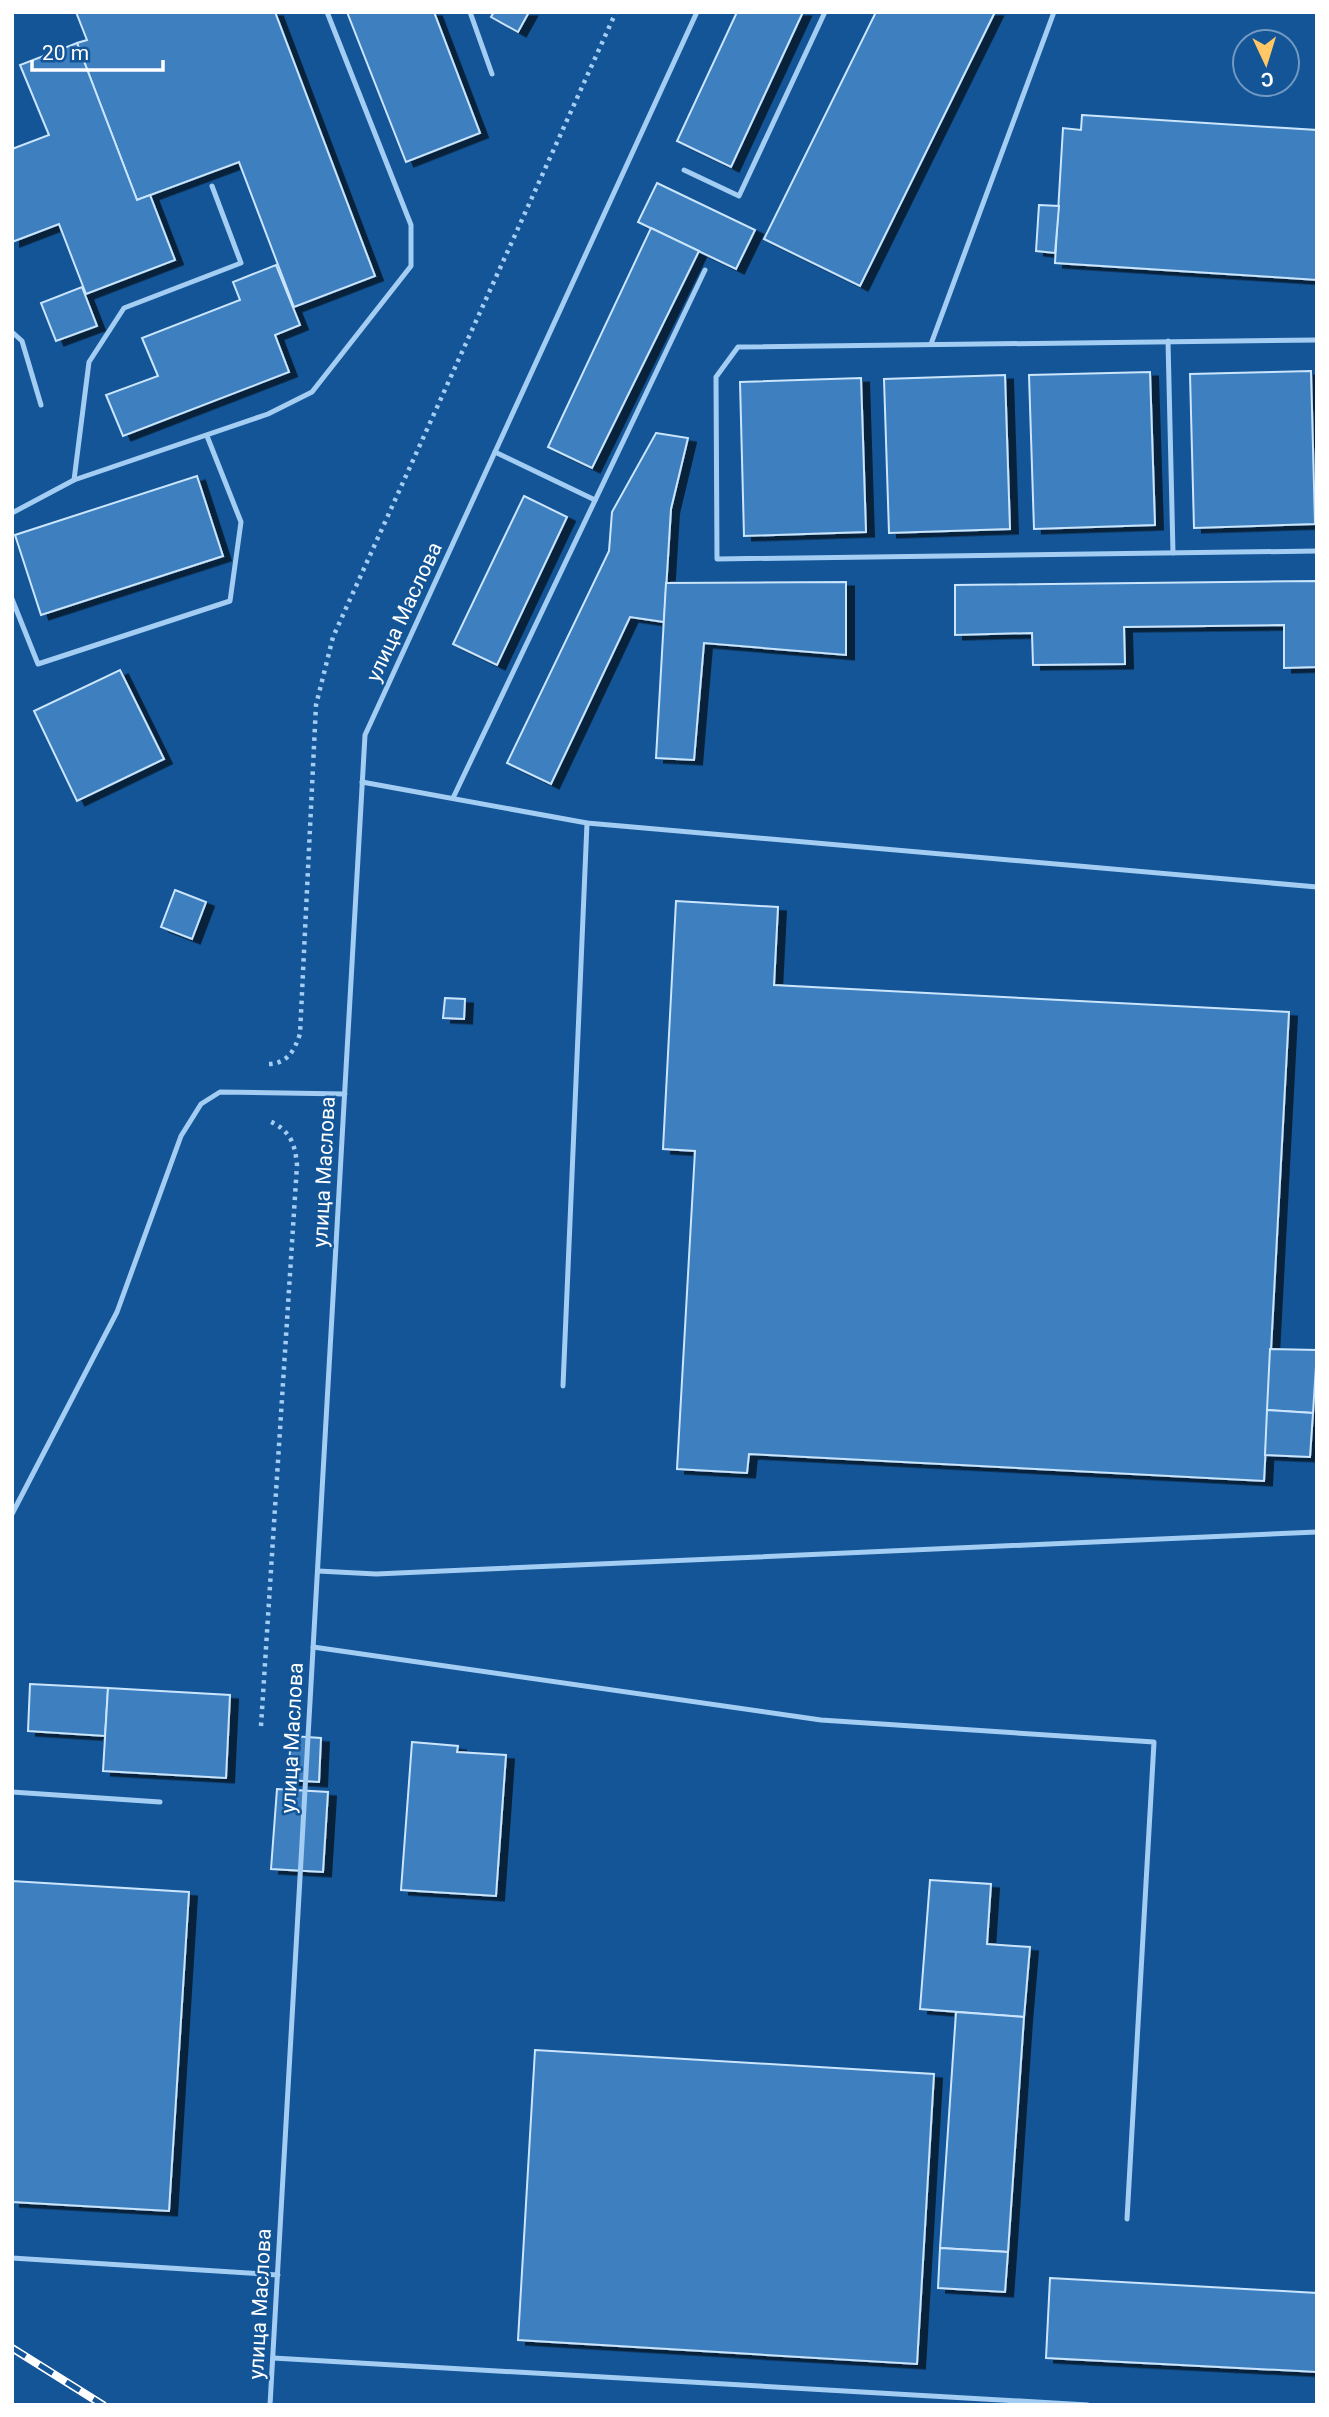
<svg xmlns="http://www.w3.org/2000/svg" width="1329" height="2417" font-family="Roboto,sans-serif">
<defs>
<filter id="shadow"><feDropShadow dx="8" dy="4.5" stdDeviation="0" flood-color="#0009"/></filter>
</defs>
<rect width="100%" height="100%" fill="#135597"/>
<g fill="#3c7fbf" stroke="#cbe5fd" stroke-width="2" filter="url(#shadow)">
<path d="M 76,12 L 275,12 L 375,276 L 294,307 L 239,162 L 137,200 L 77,43 L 87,40 Z"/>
<path d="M 347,12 L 434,12 L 480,133 L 406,162 Z"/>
<path d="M 494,12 L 529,12 L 518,32 L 491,17 Z"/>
<path d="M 737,12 L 803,12 L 731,167 L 677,141 Z"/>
<path d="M 876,12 L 995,12 L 860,286 L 764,239 Z"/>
<path d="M 77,43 L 137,200 L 150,195 L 175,260 L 86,294 L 59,224 L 12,242 L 12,149 L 49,135 L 20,65 Z"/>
<path d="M 1082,115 L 1317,130 L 1317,280 L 1055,263 L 1063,128 L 1081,130 Z"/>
<path d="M 657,183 L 755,230 L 736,269 L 638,222 Z"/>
<path d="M 1039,205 L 1059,206 L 1055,253 L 1036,251 Z"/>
<path d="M 651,228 L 699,251 L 592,468 L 548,447 Z"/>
<path d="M 276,265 L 300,325 L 275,335 L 289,372 L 123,436 L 106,395 L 158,376 L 142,338 L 240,300 L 233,282 Z"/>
<path d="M 82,287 L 97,326 L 56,341 L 41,303 Z"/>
<path d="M 1311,371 L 1315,524 L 1194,528 L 1190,374 Z"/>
<path d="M 1150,372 L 1155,525 L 1034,529 L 1029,375 Z"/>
<path d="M 1005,375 L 1010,529 L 889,533 L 884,379 Z"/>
<path d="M 861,378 L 866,532 L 744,536 L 740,382 Z"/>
<path d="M 656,433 L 688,438 L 671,509 L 664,622 L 630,617 L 551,784 L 507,763 L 609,551 L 612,512 Z"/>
<path d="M 197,476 L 223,556 L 41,615 L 15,535 Z"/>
<path d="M 524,496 L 567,517 L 497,665 L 453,644 Z"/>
<path d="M 1317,581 L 1317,667 L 1284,668 L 1284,625 L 1124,627 L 1125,664 L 1033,665 L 1032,633 L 955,635 L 955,585 Z"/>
<path d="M 846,582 L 846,655 L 704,643 L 694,760 L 656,758 L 666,583 Z"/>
<path d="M 120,670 L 164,759 L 77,801 L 34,711 Z"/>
<path d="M 175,890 L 206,902 L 192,939 L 161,927 Z"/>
<path d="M 676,901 L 778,907 L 774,985 L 1289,1012 L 1264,1481 L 749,1454 L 747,1473 L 677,1469 L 695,1151 L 663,1149 Z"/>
<path d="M 445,998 L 465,999 L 464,1019 L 443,1018 Z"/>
<path d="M 1270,1349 L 1317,1350 L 1313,1413 L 1267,1410 Z"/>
<path d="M 1267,1410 L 1313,1413 L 1310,1457 L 1265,1455 Z"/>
<path d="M 30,1684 L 108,1688 L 105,1736 L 28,1731 Z"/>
<path d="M 108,1688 L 230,1695 L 226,1778 L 103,1771 Z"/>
<path d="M 291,1736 L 321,1738 L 319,1782 L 288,1780 Z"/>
<path d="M 412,1742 L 458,1746 L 457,1752 L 506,1755 L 496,1896 L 401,1890 Z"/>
<path d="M 277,1789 L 328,1792 L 323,1872 L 271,1869 Z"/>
<path d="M 930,1880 L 991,1884 L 987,1944 L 1030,1947 L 1024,2017 L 920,2009 Z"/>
<path d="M 12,1881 L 189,1892 L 169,2211 L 12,2202 Z"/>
<path d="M 956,2012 L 1024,2017 L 1008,2252 L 940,2248 Z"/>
<path d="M 535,2050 L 934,2074 L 917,2364 L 518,2340 Z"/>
<path d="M 940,2248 L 1008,2252 L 1005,2292 L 938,2288 Z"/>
<path d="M 1050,2278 L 1317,2293 L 1317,2372 L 1046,2358 Z"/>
</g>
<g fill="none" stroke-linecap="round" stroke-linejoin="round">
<g stroke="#a4cdf3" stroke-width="4.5" stroke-dasharray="3.5 5" stroke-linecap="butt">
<path d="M 269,1064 C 288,1063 294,1051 300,1034 L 316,705 L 333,637 L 616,12"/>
<path d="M 261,1726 L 297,1165 C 295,1142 289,1129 267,1120"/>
</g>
<g stroke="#a4cdf3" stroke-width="5">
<path d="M 470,12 L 492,74"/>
<path d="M 684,170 L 739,196 L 825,12"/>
<path d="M 12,332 L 22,341 L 41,405"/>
<path d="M 1317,340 L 738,347 L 716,377 L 717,559 L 1317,551"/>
<path d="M 1168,341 L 1173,553"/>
<path d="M 931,344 L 1054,12"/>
<path d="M 495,452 L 595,500"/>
<path d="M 74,480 L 89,362 L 124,308 L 241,263 L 212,186"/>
<path d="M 12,513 L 74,480 L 268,414 L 312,392 L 411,266 L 411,225 L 327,12"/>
<path d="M 12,599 L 38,664 L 230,601 L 241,522 L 207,436"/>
<path d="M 362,782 L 587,823 L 1317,887"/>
<path d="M 453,798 L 705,270"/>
<path d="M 563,1386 L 587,823"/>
<path d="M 12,1514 L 117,1312 L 181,1136 L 201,1104 L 220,1092 L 345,1094"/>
<path d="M 318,1571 L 376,1574 L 1317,1532"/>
<path d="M 313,1647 L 821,1720 L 1154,1742 L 1127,2219"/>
<path d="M 12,1792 L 160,1802"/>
<path d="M 12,2258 L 278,2275"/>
<path d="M 273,2358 L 1088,2405"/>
<path d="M 270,2405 L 365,735 L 697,12"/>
</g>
<g stroke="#fff" stroke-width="8">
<path id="rail" d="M 12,2348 L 103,2405"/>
</g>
<use href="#rail" stroke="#135597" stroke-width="5" stroke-dasharray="16" stroke-linecap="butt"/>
</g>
<g text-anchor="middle" stroke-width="5" stroke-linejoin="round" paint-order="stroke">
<g font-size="21" fill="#fff" stroke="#135597">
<text transform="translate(404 612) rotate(-65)" y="7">улица Маслова</text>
<text transform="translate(324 1172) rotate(-87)" y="7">улица Маслова</text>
<text transform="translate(292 1738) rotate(-87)" y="7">улица Маслова</text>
<text transform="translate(260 2304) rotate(-87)" y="7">улица Маслова</text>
</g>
</g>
<rect width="1329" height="2417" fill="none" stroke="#ffffff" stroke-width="28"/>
<g transform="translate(1266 63) rotate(176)"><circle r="33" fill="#135597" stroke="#7199c1" stroke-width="2"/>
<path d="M0-5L12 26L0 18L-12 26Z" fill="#ffc865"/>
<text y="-10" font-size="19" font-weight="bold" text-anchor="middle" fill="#ffffff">С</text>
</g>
<path d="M32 60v10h131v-10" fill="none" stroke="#ffffff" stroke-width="3.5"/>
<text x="42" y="60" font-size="21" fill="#ffffff" stroke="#135597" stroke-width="5" paint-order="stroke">20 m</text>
</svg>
